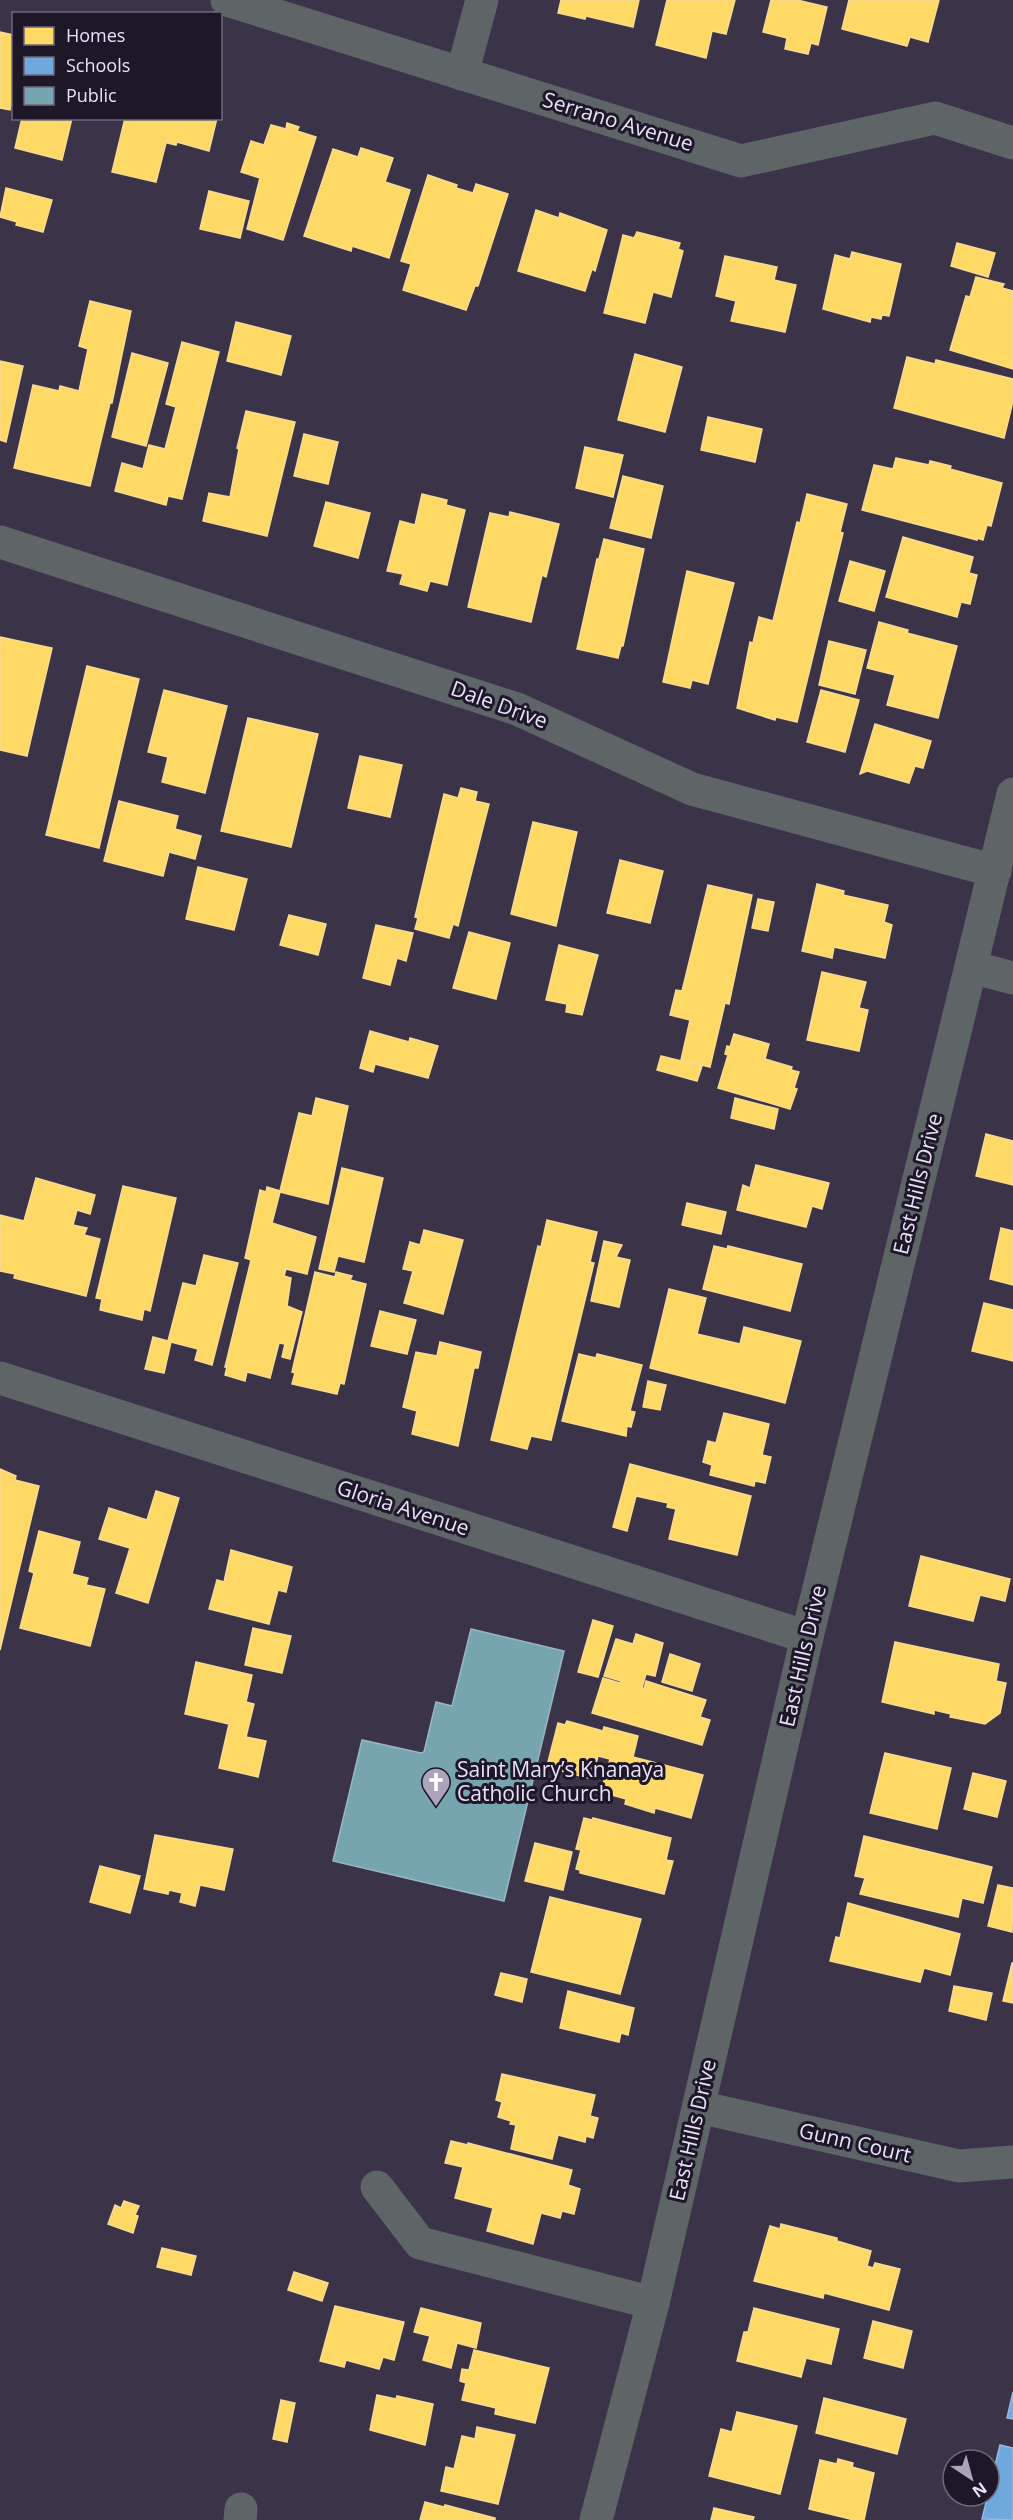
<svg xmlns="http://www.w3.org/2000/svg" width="1013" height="2520" font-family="'Open Sans',sans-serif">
<rect width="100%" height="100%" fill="#3b3348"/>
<g fill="#ffd966" stroke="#f8db92" stroke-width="1.5">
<path d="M 561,0 L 639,0 L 633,27 L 586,16 L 585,19 L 558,13 Z"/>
<path d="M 667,0 L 735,0 L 726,34 L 712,31 L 706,58 L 656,45 Z"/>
<path d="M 771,0 L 797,0 L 827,7 L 818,45 L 811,43 L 808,54 L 785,49 L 787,38 L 763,32 Z"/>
<path d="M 849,0 L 939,0 L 928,42 L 910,37 L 907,46 L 842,29 Z"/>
<path d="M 0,32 L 14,35 L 14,95 L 10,110 L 0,108 Z"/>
<path d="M 22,118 L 72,118 L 62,160 L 15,148 Z"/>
<path d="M 125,118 L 217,118 L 209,151 L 177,142 L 176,145 L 167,143 L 167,139 L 156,182 L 112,172 Z"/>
<path d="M 287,123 L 299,127 L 297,131 L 316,137 L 283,240 L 247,229 L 260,178 L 241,172 L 251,141 L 264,145 L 271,125 L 286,129 Z"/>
<path d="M 361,148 L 393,158 L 385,182 L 410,190 L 389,258 L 352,246 L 351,251 L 304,236 L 333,149 L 358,157 Z"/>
<path d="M 428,175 L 457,185 L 456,188 L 473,193 L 476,184 L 508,194 L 478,286 L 475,286 L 466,310 L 403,290 L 411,264 L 401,261 Z"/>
<path d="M 6,188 L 52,200 L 43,232 L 16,225 L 17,222 L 0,217 Z"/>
<path d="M 209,191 L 249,201 L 240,238 L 200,229 Z"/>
<path d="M 536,210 L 559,218 L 560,213 L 607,230 L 595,271 L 592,269 L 585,291 L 518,271 Z"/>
<path d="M 637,232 L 680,243 L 678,249 L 683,251 L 671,297 L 653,292 L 645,323 L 604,313 L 623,235 L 634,238 Z"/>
<path d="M 957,243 L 995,253 L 988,277 L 951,266 Z"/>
<path d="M 852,252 L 901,264 L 889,316 L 882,315 L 881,319 L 871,317 L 870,322 L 823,309 L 835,255 L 850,259 Z"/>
<path d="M 725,256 L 777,267 L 774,280 L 796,285 L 785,332 L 731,321 L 736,301 L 716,296 Z"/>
<path d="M 976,277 L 1004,284 L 1002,288 L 1013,291 L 1013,369 L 950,350 L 966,296 L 970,297 Z"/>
<path d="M 90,301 L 131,311 L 112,403 L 110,403 L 90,486 L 14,468 L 33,385 L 59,391 L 60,386 L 79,391 L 88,349 L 79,346 Z"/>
<path d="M 236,322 L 291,336 L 281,375 L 227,361 Z"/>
<path d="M 182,342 L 219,352 L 182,499 L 168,496 L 166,505 L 115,491 L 122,463 L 143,469 L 149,445 L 165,449 L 176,407 L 166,404 Z"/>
<path d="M 132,353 L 168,363 L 146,446 L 112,437 Z"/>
<path d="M 635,354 L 682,367 L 665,432 L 618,420 Z"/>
<path d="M 907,357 L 935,364 L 936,360 L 1013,379 L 1013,401 L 1004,438 L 894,408 Z"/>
<path d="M 0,361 L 23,366 L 6,442 L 0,440 Z"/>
<path d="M 246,411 L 295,422 L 267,536 L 203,521 L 209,493 L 230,497 L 239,449 L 237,448 Z"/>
<path d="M 708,417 L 762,429 L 755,462 L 701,450 Z"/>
<path d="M 304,434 L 338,442 L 328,484 L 294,476 Z"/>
<path d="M 585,447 L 623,455 L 613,497 L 576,488 Z"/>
<path d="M 896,458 L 929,465 L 930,461 L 951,466 L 950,469 L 1002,483 L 991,526 L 987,525 L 983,540 L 977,538 L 977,540 L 862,510 L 874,465 L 893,469 Z"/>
<path d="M 623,476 L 663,486 L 651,538 L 610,528 Z"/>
<path d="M 422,494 L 447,500 L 446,505 L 465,510 L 447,585 L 430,581 L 427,591 L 400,584 L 403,574 L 387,571 L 400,521 L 415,525 Z"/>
<path d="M 807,494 L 847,504 L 840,532 L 843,533 L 797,722 L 776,717 L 775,720 L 737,708 L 750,642 L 753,643 L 759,617 L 773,621 L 797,522 L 800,523 Z"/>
<path d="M 326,502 L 370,513 L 358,558 L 314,546 Z"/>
<path d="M 510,512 L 559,524 L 546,577 L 542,575 L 531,622 L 468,607 L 490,513 L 509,517 Z"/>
<path d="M 903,537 L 973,557 L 969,573 L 977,575 L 970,604 L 961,602 L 957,617 L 886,597 Z"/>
<path d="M 604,539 L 644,549 L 623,646 L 621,646 L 618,658 L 577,649 L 597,559 L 599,559 Z"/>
<path d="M 850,561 L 885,571 L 874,611 L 839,601 Z"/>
<path d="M 687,571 L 734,583 L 708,684 L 692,680 L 690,688 L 663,682 Z"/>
<path d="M 879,622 L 908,630 L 907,633 L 957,646 L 938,718 L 887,705 L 895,675 L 867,668 Z"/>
<path d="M 0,637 L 52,648 L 27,756 L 0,750 Z"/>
<path d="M 829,641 L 866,650 L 855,694 L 819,685 Z"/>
<path d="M 87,666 L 139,679 L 99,848 L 46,835 Z"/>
<path d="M 164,690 L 227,706 L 205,793 L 162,782 L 168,757 L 148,752 Z"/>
<path d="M 821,690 L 859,700 L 845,752 L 807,742 Z"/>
<path d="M 248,718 L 318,734 L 291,847 L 221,831 Z"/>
<path d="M 875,724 L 931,741 L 923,768 L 915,766 L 909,783 L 867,771 L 860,774 Z"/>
<path d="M 360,756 L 402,765 L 390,817 L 348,808 Z"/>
<path d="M 461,788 L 477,792 L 475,801 L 489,804 L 458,926 L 453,924 L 449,938 L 415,929 L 418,918 L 415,917 L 444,794 L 458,798 Z"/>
<path d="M 119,801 L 178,816 L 175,829 L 201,836 L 195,859 L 169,852 L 163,876 L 104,861 Z"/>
<path d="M 533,822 L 577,832 L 556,926 L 511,914 Z"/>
<path d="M 620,860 L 663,871 L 650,923 L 607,913 Z"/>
<path d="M 198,867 L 247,879 L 234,930 L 186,919 Z"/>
<path d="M 817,884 L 844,891 L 843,895 L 888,905 L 884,922 L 892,925 L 885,958 L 834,947 L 832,958 L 802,951 Z"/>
<path d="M 708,885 L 752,895 L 729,1004 L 725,1003 L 710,1067 L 681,1060 L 690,1020 L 670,1015 L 676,990 L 682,991 Z"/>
<path d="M 758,899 L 774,902 L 768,931 L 752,928 Z"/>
<path d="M 289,915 L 326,924 L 318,955 L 280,945 Z"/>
<path d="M 376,925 L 413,933 L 406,961 L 397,958 L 390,985 L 363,978 Z"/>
<path d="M 469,932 L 510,943 L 496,999 L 453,988 Z"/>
<path d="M 559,945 L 598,955 L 582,1015 L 566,1012 L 567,1004 L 546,1000 Z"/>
<path d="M 822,972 L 866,982 L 859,1008 L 868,1010 L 859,1051 L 807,1040 Z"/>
<path d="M 370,1031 L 409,1042 L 410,1038 L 438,1046 L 428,1078 L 375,1064 L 373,1072 L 360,1068 Z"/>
<path d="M 734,1034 L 769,1044 L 765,1059 L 792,1067 L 791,1070 L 799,1072 L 794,1088 L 797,1089 L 790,1109 L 718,1088 L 728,1055 L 725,1054 L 727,1046 L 730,1047 Z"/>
<path d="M 661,1056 L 702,1066 L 697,1081 L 657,1070 Z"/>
<path d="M 316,1098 L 348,1106 L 328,1204 L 280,1192 L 272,1223 L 316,1237 L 307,1274 L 286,1269 L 284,1276 L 291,1278 L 287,1306 L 302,1312 L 290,1359 L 282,1357 L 285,1344 L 279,1343 L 270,1378 L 247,1372 L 245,1381 L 225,1375 L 227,1367 L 225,1367 L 251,1260 L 245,1258 L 260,1190 L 266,1192 L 267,1187 L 280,1191 L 299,1113 L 312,1116 Z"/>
<path d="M 735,1098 L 778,1109 L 774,1129 L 731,1118 Z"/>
<path d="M 986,1134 L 1013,1141 L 1013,1185 L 976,1176 Z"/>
<path d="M 756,1165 L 829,1183 L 822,1209 L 812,1206 L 806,1227 L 737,1210 L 743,1185 L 750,1188 Z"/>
<path d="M 342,1168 L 383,1178 L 364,1262 L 338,1256 L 334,1272 L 319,1269 Z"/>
<path d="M 36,1178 L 95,1195 L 90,1214 L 77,1210 L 73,1225 L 87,1228 L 84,1235 L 100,1239 L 86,1296 L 14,1278 L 15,1274 L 0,1271 L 0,1215 L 24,1221 Z"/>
<path d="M 123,1186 L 176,1198 L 150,1311 L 144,1309 L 142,1320 L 100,1310 L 102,1299 L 96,1298 Z"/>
<path d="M 687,1203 L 726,1212 L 721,1234 L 682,1225 Z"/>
<path d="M 547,1220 L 597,1232 L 590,1262 L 594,1263 L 551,1440 L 531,1436 L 527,1449 L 491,1440 L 538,1246 L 541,1247 Z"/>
<path d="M 1001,1228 L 1013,1231 L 1013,1285 L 990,1279 Z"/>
<path d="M 424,1230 L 463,1240 L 443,1314 L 404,1303 L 413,1271 L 403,1269 L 410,1242 L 420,1245 Z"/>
<path d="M 604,1241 L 622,1245 L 616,1257 L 630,1260 L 619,1307 L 591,1301 Z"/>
<path d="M 714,1246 L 727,1249 L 728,1246 L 802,1264 L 790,1311 L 703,1289 Z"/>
<path d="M 204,1255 L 238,1263 L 212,1365 L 195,1360 L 198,1349 L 171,1342 L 164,1373 L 145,1369 L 153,1337 L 168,1341 L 183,1283 L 196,1286 Z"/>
<path d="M 315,1272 L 335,1277 L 336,1272 L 352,1276 L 350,1280 L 366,1284 L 344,1384 L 340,1383 L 337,1394 L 292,1384 L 295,1373 L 292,1372 Z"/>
<path d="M 669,1289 L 706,1298 L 697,1334 L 740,1344 L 744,1327 L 801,1341 L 785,1403 L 650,1368 Z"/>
<path d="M 984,1303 L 1013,1310 L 1013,1361 L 972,1351 Z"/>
<path d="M 380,1311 L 416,1320 L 407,1354 L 371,1346 Z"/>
<path d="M 440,1342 L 481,1352 L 478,1368 L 474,1368 L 458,1446 L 412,1434 L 417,1411 L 403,1407 L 416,1352 L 437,1356 Z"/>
<path d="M 579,1354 L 596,1358 L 597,1354 L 642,1365 L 630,1411 L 635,1412 L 631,1427 L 627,1426 L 626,1436 L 562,1421 Z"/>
<path d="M 648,1381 L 666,1385 L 660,1410 L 643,1407 Z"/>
<path d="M 724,1413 L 769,1424 L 762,1455 L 771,1457 L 765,1483 L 755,1481 L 754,1486 L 710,1475 L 712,1465 L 703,1462 L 708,1441 L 716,1443 Z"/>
<path d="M 630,1464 L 751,1496 L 737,1555 L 669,1539 L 676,1509 L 667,1507 L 668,1503 L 636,1496 L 627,1531 L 613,1527 Z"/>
<path d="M 0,1469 L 16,1476 L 15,1480 L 39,1486 L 0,1650 Z"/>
<path d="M 156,1491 L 179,1498 L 148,1603 L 116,1593 L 130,1548 L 99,1539 L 109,1508 L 147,1520 Z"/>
<path d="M 39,1531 L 80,1542 L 72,1574 L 88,1578 L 86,1585 L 105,1589 L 90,1646 L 20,1628 L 34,1573 L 29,1571 Z"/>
<path d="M 231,1550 L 292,1567 L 286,1592 L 278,1590 L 269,1624 L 209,1609 L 217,1580 L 224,1582 Z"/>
<path d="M 921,1556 L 1010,1579 L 1005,1601 L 980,1595 L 973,1621 L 909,1606 Z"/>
<path d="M 593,1620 L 613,1626 L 598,1677 L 578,1672 Z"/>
<path d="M 253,1628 L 291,1636 L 282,1673 L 245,1665 Z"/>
<path d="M 636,1634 L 663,1643 L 655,1676 L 646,1674 L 642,1688 L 644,1689 L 646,1681 L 706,1700 L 700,1717 L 710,1720 L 702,1745 L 592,1713 L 603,1678 L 620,1683 L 621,1681 L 604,1676 L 616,1639 L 633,1644 Z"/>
<path d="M 895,1642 L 999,1664 L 996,1681 L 1006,1683 L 1000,1713 L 985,1724 L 950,1717 L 951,1714 L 934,1710 L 934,1714 L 882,1702 Z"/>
<path d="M 670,1654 L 700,1664 L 692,1691 L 662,1682 Z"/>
<path d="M 196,1662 L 252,1675 L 246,1702 L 254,1704 L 246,1737 L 266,1741 L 258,1777 L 219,1768 L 229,1724 L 185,1714 Z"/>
<path d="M 567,1721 L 603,1731 L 604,1727 L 638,1736 L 633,1757 L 703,1775 L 691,1818 L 655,1808 L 654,1813 L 625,1804 L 626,1799 L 601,1792 L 610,1759 L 598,1756 L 592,1779 L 554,1769 L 556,1764 L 548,1762 L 558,1723 L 565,1725 Z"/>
<path d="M 885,1753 L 951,1768 L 937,1829 L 870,1813 Z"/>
<path d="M 973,1773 L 1006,1781 L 997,1817 L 964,1809 Z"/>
<path d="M 584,1818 L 592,1820 L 593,1818 L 671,1838 L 666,1860 L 673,1861 L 664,1894 L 580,1873 L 580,1870 L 576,1869 L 581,1850 L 576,1849 Z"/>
<path d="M 155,1835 L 233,1849 L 224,1890 L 200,1885 L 195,1906 L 180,1902 L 182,1893 L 169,1890 L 168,1894 L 144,1889 Z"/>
<path d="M 864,1836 L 992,1867 L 983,1903 L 962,1898 L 958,1917 L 860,1894 L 865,1878 L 855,1876 Z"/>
<path d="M 535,1843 L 572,1852 L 563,1890 L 525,1881 Z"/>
<path d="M 100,1866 L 140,1876 L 130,1913 L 90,1902 Z"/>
<path d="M 998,1885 L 1013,1888 L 1012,1932 L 988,1926 Z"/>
<path d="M 550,1897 L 641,1919 L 620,1994 L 531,1972 Z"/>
<path d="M 848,1903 L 960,1934 L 950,1975 L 924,1968 L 920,1982 L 830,1961 L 836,1937 L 840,1938 Z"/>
<path d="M 1012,1963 L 1013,1963 L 1013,2003 L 1003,2001 Z"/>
<path d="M 501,1973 L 527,1979 L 522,2002 L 495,1995 Z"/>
<path d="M 954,1986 L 992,1993 L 986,2020 L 949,2011 Z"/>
<path d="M 568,1991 L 634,2008 L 628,2035 L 621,2033 L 619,2042 L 560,2028 Z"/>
<path d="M 502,2074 L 595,2095 L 590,2116 L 598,2118 L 593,2138 L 586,2136 L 585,2142 L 558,2135 L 552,2159 L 511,2149 L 516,2125 L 510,2124 L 511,2121 L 498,2117 L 502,2102 L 496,2100 Z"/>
<path d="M 451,2141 L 468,2145 L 468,2143 L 572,2170 L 568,2185 L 580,2189 L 574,2214 L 562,2211 L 560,2218 L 541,2213 L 533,2244 L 487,2231 L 493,2208 L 455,2198 L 463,2167 L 445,2163 Z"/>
<path d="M 124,2201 L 139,2206 L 135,2215 L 138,2216 L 133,2233 L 108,2224 L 115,2205 L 121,2208 Z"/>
<path d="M 781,2224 L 837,2238 L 837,2241 L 871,2251 L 867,2266 L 873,2268 L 875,2263 L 900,2269 L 889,2310 L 824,2293 L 823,2298 L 754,2281 L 770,2226 L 780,2229 Z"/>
<path d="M 162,2248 L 196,2256 L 191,2275 L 157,2267 Z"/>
<path d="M 294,2272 L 328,2283 L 322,2301 L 288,2290 Z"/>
<path d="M 335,2306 L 404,2322 L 394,2360 L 383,2357 L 379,2369 L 346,2360 L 344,2367 L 320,2361 Z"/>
<path d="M 421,2308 L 481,2323 L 476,2348 L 457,2343 L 451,2368 L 423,2360 L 430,2336 L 414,2332 Z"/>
<path d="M 754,2308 L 839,2329 L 831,2364 L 806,2358 L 801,2377 L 737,2361 L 744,2332 L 748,2332 Z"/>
<path d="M 873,2321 L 912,2331 L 903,2368 L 864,2358 Z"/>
<path d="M 474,2350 L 549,2368 L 535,2423 L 495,2414 L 496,2408 L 462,2400 L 466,2383 L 460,2381 L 462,2369 L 469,2370 Z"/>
<path d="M 377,2395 L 396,2399 L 397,2396 L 433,2404 L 425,2445 L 370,2430 Z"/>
<path d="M 824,2398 L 906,2419 L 897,2454 L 816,2433 Z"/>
<path d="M 281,2400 L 295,2403 L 287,2442 L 273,2439 Z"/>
<path d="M 737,2412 L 797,2426 L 780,2494 L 709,2476 L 721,2429 L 732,2432 Z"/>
<path d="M 477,2427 L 515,2435 L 498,2504 L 441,2491 L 446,2467 L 454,2469 L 462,2436 L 475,2439 Z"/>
<path d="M 838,2459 L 853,2463 L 852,2467 L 874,2473 L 864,2520 L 854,2520 L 809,2509 L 820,2460 L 837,2464 Z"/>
<path d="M 425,2502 L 444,2507 L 445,2505 L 495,2518 L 495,2520 L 420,2520 Z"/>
<path d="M 714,2508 L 754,2517 L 753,2520 L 711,2520 Z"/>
</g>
<g fill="#6fa8dc" stroke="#93b9e5" stroke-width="1.5">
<path d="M 1013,2392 L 1013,2419 L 1007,2418 Z"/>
<path d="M 1000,2445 L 1013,2448 L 1013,2520 L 982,2519 Z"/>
</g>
<path fill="#76a5af" stroke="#98b7c5" stroke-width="1.5" d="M 471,1629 L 564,1651 L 504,1901 L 333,1861 L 362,1740 L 421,1753 L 424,1752 L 436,1702 L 452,1706 Z"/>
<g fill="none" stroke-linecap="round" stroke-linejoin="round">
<g stroke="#5e6567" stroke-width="33">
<path d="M 227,0 L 741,161 L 935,118 L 1013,143"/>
<path d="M 462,74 L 482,0"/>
<path d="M 0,542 L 517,709 L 692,789 L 995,871"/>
<path d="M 971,967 L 1013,978"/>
<path d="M 0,1378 L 807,1637"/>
<path d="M 699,2107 L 959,2166 L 1013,2162"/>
<path d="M 377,2187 L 420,2243 L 653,2303"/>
<path d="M 240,2520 L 241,2509"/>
<path d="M 596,2520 L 653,2303 L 807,1637 L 1013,794"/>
</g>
</g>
<defs>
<g id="church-pin" transform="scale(1.5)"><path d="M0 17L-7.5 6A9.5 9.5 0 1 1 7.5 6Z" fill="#aba4bb" stroke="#1d1728"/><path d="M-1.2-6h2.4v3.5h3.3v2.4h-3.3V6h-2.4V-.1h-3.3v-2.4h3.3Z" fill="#fff"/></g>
</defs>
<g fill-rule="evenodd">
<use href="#church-pin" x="436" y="1782"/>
</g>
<g text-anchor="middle" stroke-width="6" stroke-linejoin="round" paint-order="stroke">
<g font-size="21" fill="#e8e1f9" stroke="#1d1728">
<text transform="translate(618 122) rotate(17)" y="7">Serrano Avenue</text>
<text transform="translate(499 705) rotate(20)" y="7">Dale Drive</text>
<text transform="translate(918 1184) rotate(-76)" y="7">East Hills Drive</text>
<text transform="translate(403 1508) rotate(18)" y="7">Gloria Avenue</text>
<text transform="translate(803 1656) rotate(-77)" y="7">East Hills Drive</text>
<text transform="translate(693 2130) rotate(-77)" y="7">East Hills Drive</text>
<text transform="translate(855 2143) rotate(13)" y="7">Gunn Court</text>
</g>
<g font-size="21" fill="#e8e1f9" stroke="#1d1728" text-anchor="start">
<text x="457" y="1777">Saint Mary’s Knanaya<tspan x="457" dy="24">Catholic Church</tspan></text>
</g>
</g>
<rect x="12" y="12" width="210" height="108" fill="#1d1728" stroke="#6e687c" stroke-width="1.5"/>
<rect x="24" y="27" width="30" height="18" fill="#ffd966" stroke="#6e687c" stroke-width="1.5"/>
<text x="66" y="42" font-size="18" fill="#e8e1f9">Homes</text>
<rect x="24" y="57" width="30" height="18" fill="#6fa8dc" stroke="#6e687c" stroke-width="1.5"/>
<text x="66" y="72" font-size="18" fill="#e8e1f9">Schools</text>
<rect x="24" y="87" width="30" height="18" fill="#76a5af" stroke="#6e687c" stroke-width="1.5"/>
<text x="66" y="102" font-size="18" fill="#e8e1f9">Public</text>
<g transform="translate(971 2478) rotate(144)"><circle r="28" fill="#1d1728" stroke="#6e687c" stroke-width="1.5"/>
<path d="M0-4.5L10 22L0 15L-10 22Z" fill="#aba4bb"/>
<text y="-9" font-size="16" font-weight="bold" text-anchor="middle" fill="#e8e1f9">N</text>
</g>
</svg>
